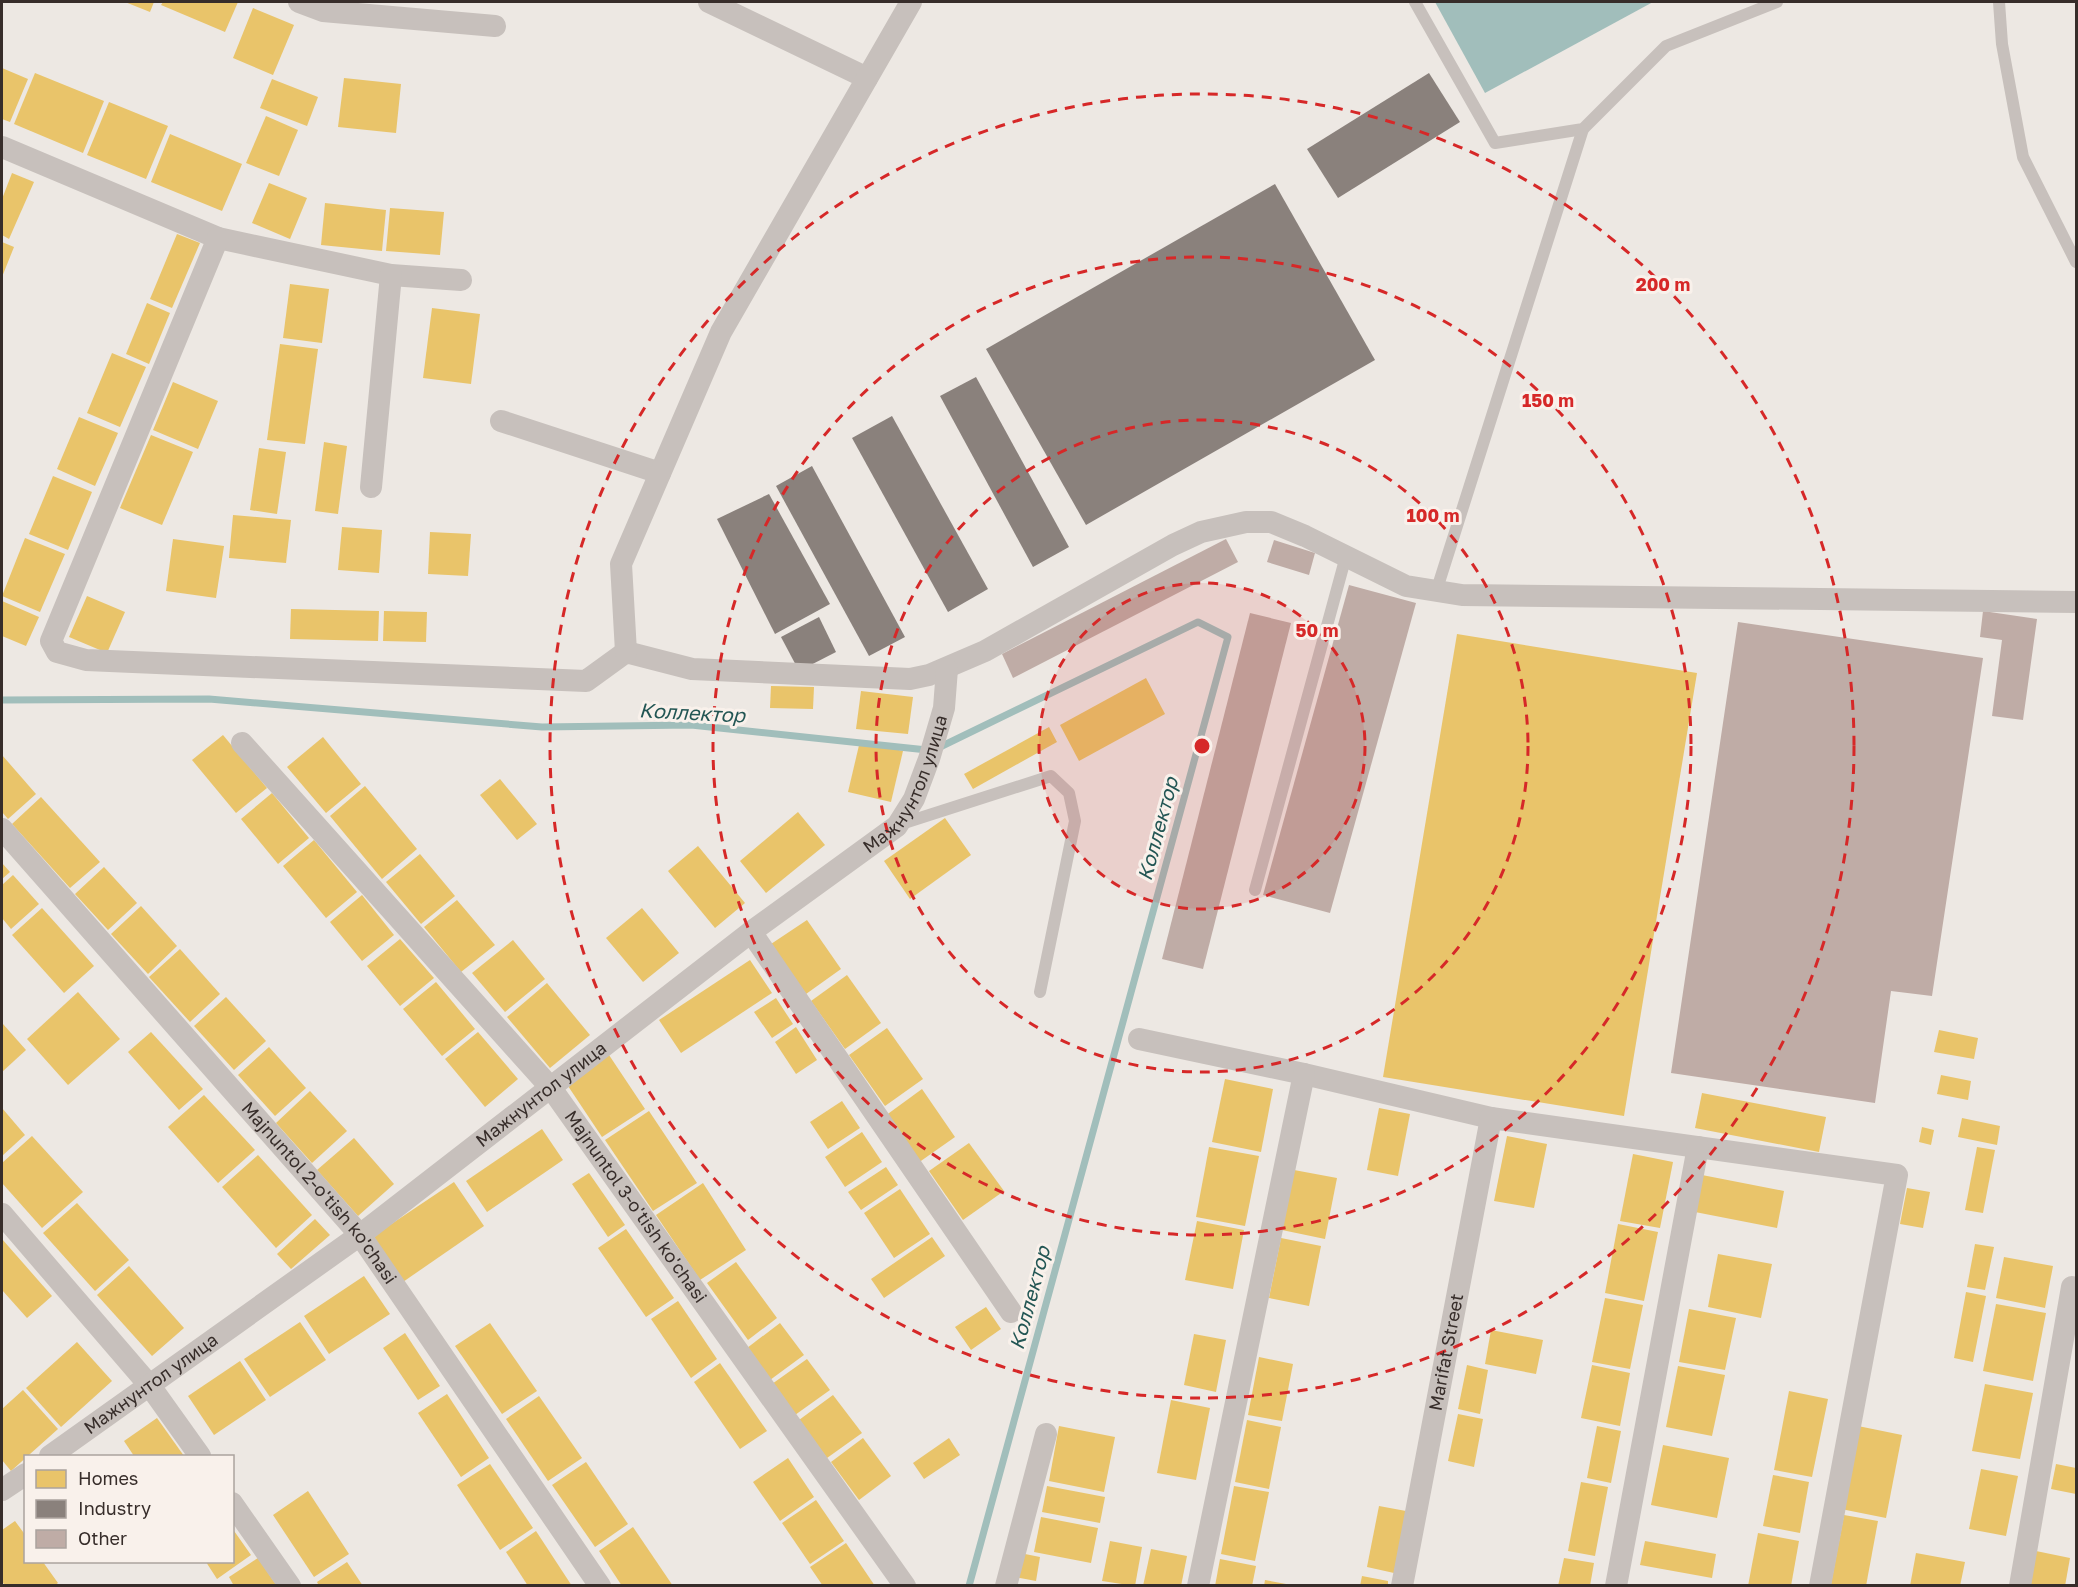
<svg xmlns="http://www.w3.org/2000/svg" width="2078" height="1587" font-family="'Golos Text',sans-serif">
<rect width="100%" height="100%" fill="#ede8e3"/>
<path fill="#a1bebb" d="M 1435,2 L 1653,2 L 1485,93 Z"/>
<g fill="#e9c46a">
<path d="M 125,2 L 154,2 L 150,12 Z"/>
<path d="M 163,2 L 238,2 L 225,32 L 161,5 Z"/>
<path d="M 253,8 L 294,25 L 273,75 L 233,58 Z"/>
<path d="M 2,68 L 28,79 L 10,122 L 2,119 Z"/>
<path d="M 35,73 L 104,101 L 83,153 L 14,124 Z"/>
<path d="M 344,78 L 401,84 L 396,133 L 338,127 Z"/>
<path d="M 272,79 L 318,97 L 307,126 L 260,108 Z"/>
<path d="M 109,102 L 168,126 L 146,179 L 87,155 Z"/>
<path d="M 266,116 L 298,130 L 279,176 L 246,163 Z"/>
<path d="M 170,134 L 242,164 L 222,211 L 151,182 Z"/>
<path d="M 12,173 L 34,182 L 9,239 L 2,235 L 2,199 Z"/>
<path d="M 269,183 L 307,198 L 290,239 L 252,223 Z"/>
<path d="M 325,203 L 386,210 L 382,251 L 321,245 Z"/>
<path d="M 390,208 L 444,212 L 440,255 L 386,251 Z"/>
<path d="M 177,234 L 200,243 L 172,308 L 150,299 Z"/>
<path d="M 2,242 L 14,247 L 2,277 Z"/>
<path d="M 290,284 L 329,289 L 322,343 L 283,338 Z"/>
<path d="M 147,303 L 170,313 L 149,364 L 126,354 Z"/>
<path d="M 432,308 L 480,314 L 471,384 L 423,378 Z"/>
<path d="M 280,344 L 318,349 L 305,444 L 267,440 Z"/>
<path d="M 112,353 L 146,367 L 120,427 L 87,413 Z"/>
<path d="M 173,382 L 218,401 L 198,449 L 153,430 Z"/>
<path d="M 79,417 L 118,433 L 95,486 L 57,469 Z"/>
<path d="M 151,435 L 193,452 L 162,525 L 120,508 Z"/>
<path d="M 324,442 L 347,446 L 338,514 L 315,511 Z"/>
<path d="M 259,448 L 286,452 L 277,514 L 250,510 Z"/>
<path d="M 53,476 L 92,492 L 68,550 L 29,534 Z"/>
<path d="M 233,515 L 291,520 L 286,563 L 229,558 Z"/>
<path d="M 342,527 L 382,530 L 379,573 L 338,570 Z"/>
<path d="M 430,532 L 471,534 L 468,576 L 428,574 Z"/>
<path d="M 25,538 L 65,554 L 40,612 L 2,596 Z"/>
<path d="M 173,539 L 224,546 L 216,598 L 166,591 Z"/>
<path d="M 87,596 L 125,612 L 107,653 L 69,637 Z"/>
<path d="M 2,601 L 39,617 L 26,646 L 2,636 Z"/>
<path d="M 291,609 L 379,611 L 378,641 L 290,639 Z"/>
<path d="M 384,611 L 427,612 L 426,642 L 383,641 Z"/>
<path d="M 1457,634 L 1697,673 L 1624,1116 L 1383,1077 Z"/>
<path d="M 1146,678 L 1165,714 L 1079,761 L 1060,725 Z"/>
<path d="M 771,686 L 814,687 L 813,709 L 770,708 Z"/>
<path d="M 861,691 L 913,697 L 908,734 L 856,729 Z"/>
<path d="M 1049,727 L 1057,742 L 973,789 L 964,774 Z"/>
<path d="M 223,735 L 267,788 L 236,813 L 192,760 Z"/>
<path d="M 323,737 L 361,784 L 326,813 L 287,767 Z"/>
<path d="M 860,741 L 903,751 L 891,802 L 848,792 Z"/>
<path d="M 2,755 L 36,794 L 8,819 L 2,812 Z"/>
<path d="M 500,779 L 537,824 L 517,840 L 480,795 Z"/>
<path d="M 365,786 L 417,849 L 382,879 L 330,816 Z"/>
<path d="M 272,793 L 309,838 L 278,864 L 241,819 Z"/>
<path d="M 41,797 L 100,862 L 70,888 L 12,824 Z"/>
<path d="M 798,812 L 825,845 L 766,893 L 740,861 Z"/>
<path d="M 945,818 L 971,855 L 910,899 L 884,861 Z"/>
<path d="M 314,840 L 357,892 L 326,918 L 283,866 Z"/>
<path d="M 698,846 L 745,903 L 715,928 L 668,871 Z"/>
<path d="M 420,854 L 455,896 L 421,924 L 386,882 Z"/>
<path d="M 2,863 L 10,872 L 2,879 Z"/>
<path d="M 104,867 L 137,903 L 108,930 L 75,894 Z"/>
<path d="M 13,875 L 39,904 L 11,929 L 2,918 L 2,885 Z"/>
<path d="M 362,895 L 394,935 L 362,961 L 330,922 Z"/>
<path d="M 457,900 L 495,945 L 461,972 L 424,927 Z"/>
<path d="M 141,906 L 177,946 L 148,974 L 111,934 Z"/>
<path d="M 42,908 L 94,966 L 64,993 L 12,935 Z"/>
<path d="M 642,908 L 679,953 L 643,982 L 606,938 Z"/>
<path d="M 807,920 L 841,969 L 806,994 L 771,944 Z"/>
<path d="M 400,939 L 434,978 L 400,1006 L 367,966 Z"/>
<path d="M 513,940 L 545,979 L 505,1012 L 472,973 Z"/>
<path d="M 180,949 L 220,994 L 190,1022 L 149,977 Z"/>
<path d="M 750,960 L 772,993 L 681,1053 L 659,1020 Z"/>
<path d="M 847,975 L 881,1023 L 845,1049 L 811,1001 Z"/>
<path d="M 436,982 L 475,1029 L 442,1056 L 403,1009 Z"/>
<path d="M 547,983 L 590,1035 L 550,1068 L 507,1017 Z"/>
<path d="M 78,992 L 120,1039 L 68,1085 L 27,1039 Z"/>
<path d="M 226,997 L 266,1041 L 234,1070 L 194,1026 Z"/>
<path d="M 776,998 L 793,1024 L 772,1038 L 754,1012 Z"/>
<path d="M 3,1024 L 26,1050 L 2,1072 L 2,1026 Z"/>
<path d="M 796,1027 L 817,1060 L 796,1074 L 775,1042 Z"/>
<path d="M 887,1028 L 923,1079 L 885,1106 L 849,1055 Z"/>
<path d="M 1939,1030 L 1978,1038 L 1974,1059 L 1934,1052 Z"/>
<path d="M 151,1032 L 203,1089 L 179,1110 L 128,1052 Z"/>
<path d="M 478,1032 L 518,1079 L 485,1107 L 445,1059 Z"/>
<path d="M 269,1047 L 306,1088 L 275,1116 L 238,1075 Z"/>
<path d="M 609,1055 L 645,1109 L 602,1137 L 566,1083 Z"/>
<path d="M 1941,1075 L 1971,1081 L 1968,1100 L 1937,1094 Z"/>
<path d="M 1225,1079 L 1273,1089 L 1261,1152 L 1212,1142 Z"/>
<path d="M 922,1089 L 955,1137 L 918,1163 L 885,1116 Z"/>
<path d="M 310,1091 L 347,1131 L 312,1163 L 276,1123 Z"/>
<path d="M 1702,1093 L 1826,1117 L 1819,1152 L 1695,1128 Z"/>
<path d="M 204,1095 L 255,1150 L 218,1183 L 168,1127 Z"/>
<path d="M 842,1101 L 860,1128 L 828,1149 L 810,1122 Z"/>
<path d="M 2,1108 L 25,1135 L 2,1156 Z"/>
<path d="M 1379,1108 L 1410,1114 L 1398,1176 L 1367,1170 Z"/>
<path d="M 649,1111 L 697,1183 L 653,1211 L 605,1140 Z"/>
<path d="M 1962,1118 L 2000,1126 L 1997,1145 L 1958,1137 Z"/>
<path d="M 1922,1127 L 1934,1130 L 1931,1145 L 1919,1142 Z"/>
<path d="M 542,1129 L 563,1160 L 487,1212 L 466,1181 Z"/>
<path d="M 862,1132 L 882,1162 L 845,1187 L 825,1157 Z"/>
<path d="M 32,1136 L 83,1192 L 42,1228 L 2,1183 L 2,1163 Z"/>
<path d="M 1507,1136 L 1547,1144 L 1534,1208 L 1494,1201 Z"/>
<path d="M 354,1138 L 394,1184 L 358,1216 L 317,1170 Z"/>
<path d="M 969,1143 L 1004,1191 L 963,1220 L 929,1171 Z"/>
<path d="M 1209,1147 L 1259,1156 L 1245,1226 L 1196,1217 Z"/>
<path d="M 1977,1147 L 1995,1150 L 1983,1213 L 1965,1210 Z"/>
<path d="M 1633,1154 L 1673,1162 L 1660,1228 L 1620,1221 Z"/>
<path d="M 258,1155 L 312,1215 L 276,1248 L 222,1187 Z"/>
<path d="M 886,1167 L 898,1185 L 861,1210 L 848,1192 Z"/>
<path d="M 1294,1170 L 1337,1178 L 1325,1239 L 1282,1230 Z"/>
<path d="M 589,1173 L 625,1225 L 608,1237 L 572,1184 Z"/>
<path d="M 1702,1175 L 1784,1191 L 1777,1228 L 1695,1212 Z"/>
<path d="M 454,1182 L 484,1226 L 400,1284 L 369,1239 Z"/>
<path d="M 703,1183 L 746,1250 L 700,1280 L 656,1215 Z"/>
<path d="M 1907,1188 L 1930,1192 L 1923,1228 L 1900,1224 Z"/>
<path d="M 900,1189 L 930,1234 L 894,1258 L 864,1213 Z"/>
<path d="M 77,1203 L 129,1260 L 95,1291 L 43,1233 Z"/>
<path d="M 315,1219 L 330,1235 L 291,1269 L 277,1254 Z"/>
<path d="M 1197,1221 L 1244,1230 L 1233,1289 L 1185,1280 Z"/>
<path d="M 1618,1224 L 1658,1232 L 1644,1301 L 1605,1293 Z"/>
<path d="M 626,1229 L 674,1298 L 646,1317 L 598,1248 Z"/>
<path d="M 932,1237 L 945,1256 L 884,1298 L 871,1279 Z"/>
<path d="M 1281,1238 L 1321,1246 L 1309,1306 L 1269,1298 Z"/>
<path d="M 2,1239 L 52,1296 L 27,1318 L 2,1290 Z"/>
<path d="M 1975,1244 L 1994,1247 L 1985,1290 L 1967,1287 Z"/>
<path d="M 1718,1254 L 1772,1264 L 1761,1318 L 1708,1307 Z"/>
<path d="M 2004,1257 L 2053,1266 L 2045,1308 L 1996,1298 Z"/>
<path d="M 736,1262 L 777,1318 L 748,1340 L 707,1283 Z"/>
<path d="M 129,1266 L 184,1328 L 152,1356 L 97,1295 Z"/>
<path d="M 364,1276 L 390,1314 L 329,1354 L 304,1316 Z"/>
<path d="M 1966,1292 L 1986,1296 L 1973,1362 L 1954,1358 Z"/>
<path d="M 1605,1298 L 1643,1305 L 1630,1369 L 1592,1362 Z"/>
<path d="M 678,1301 L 717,1359 L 691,1378 L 651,1319 Z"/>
<path d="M 1996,1304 L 2046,1313 L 2033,1381 L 1983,1371 Z"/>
<path d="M 986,1307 L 1001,1329 L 971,1350 L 955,1327 Z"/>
<path d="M 1689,1309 L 1736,1318 L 1725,1370 L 1679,1362 Z"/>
<path d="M 300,1322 L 326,1360 L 270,1397 L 244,1359 Z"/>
<path d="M 490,1323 L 537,1391 L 502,1414 L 455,1346 Z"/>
<path d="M 780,1323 L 804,1355 L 770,1380 L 747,1348 Z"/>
<path d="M 1491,1330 L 1543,1340 L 1536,1374 L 1485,1364 Z"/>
<path d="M 405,1333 L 440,1386 L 418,1400 L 383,1348 Z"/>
<path d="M 1194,1334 L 1226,1340 L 1216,1392 L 1184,1385 Z"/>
<path d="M 77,1342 L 112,1381 L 61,1427 L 26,1388 Z"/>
<path d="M 1259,1357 L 1293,1364 L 1282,1421 L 1248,1415 Z"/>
<path d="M 807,1359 L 830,1390 L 795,1415 L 772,1384 Z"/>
<path d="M 240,1361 L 266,1400 L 214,1435 L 188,1396 Z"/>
<path d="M 720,1363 L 767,1431 L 740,1449 L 694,1382 Z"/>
<path d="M 1467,1365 L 1488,1370 L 1480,1414 L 1458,1409 Z"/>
<path d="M 1592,1365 L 1630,1373 L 1620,1426 L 1581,1418 Z"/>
<path d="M 1678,1366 L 1725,1375 L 1712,1436 L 1666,1427 Z"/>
<path d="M 1985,1384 L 2033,1393 L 2020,1459 L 1972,1451 Z"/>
<path d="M 23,1390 L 58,1429 L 11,1471 L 2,1460 L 2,1409 Z"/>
<path d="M 1789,1391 L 1828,1399 L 1812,1477 L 1774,1470 Z"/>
<path d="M 447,1394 L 489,1458 L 461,1477 L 418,1413 Z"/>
<path d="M 833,1395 L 862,1433 L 827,1458 L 799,1420 Z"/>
<path d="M 539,1396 L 582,1458 L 548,1481 L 506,1419 Z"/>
<path d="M 1171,1400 L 1210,1408 L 1196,1480 L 1157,1473 Z"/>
<path d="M 1458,1414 L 1483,1419 L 1474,1467 L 1448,1461 Z"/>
<path d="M 157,1418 L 184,1456 L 134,1456 L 124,1441 Z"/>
<path d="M 1247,1420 L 1281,1427 L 1269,1489 L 1235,1482 Z"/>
<path d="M 1059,1426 L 1115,1437 L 1104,1492 L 1049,1481 Z"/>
<path d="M 1597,1426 L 1621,1431 L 1611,1483 L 1587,1478 Z"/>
<path d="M 1858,1426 L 1902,1435 L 1886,1518 L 1841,1509 Z"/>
<path d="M 863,1438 L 891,1476 L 859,1500 L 831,1462 Z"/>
<path d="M 949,1438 L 960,1455 L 924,1479 L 913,1463 Z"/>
<path d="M 1663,1445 L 1729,1458 L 1717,1518 L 1651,1505 Z"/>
<path d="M 788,1458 L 814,1497 L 780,1521 L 753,1482 Z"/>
<path d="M 586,1462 L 628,1524 L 595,1547 L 552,1485 Z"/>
<path d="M 490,1464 L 533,1528 L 500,1550 L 457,1485 Z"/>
<path d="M 2056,1464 L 2076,1468 L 2076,1494 L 2051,1489 Z"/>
<path d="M 1981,1469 L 2018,1476 L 2006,1536 L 1969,1529 Z"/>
<path d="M 1773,1475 L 1809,1482 L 1800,1533 L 1763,1526 Z"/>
<path d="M 1581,1482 L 1608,1487 L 1595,1556 L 1568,1551 Z"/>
<path d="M 1047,1486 L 1105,1497 L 1100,1523 L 1042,1512 Z"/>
<path d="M 1234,1486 L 1269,1492 L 1255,1561 L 1221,1554 Z"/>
<path d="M 308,1491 L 349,1554 L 314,1577 L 273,1515 Z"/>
<path d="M 816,1500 L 844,1541 L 810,1564 L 782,1523 Z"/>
<path d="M 1379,1506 L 1406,1511 L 1394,1573 L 1367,1567 Z"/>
<path d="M 1844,1515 L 1878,1521 L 1866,1586 L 1831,1584 Z"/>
<path d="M 1041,1517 L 1098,1528 L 1091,1563 L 1034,1552 Z"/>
<path d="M 15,1521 L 26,1536 L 26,1562 L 43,1562 L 58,1583 L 54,1586 L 5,1586 L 2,1581 L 2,1530 Z"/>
<path d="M 633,1527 L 673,1586 L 622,1586 L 599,1551 Z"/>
<path d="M 232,1528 L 251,1555 L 217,1579 L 206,1562 L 232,1562 Z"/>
<path d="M 536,1531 L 572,1586 L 528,1586 L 506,1552 Z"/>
<path d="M 1758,1533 L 1799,1541 L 1791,1586 L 1748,1586 Z"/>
<path d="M 1110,1541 L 1142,1547 L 1135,1586 L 1102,1581 Z"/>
<path d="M 1645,1541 L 1716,1554 L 1712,1578 L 1640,1565 Z"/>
<path d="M 846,1543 L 875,1586 L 823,1586 L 810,1567 Z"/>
<path d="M 1151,1549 L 1187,1556 L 1181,1586 L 1143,1586 Z"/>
<path d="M 2036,1551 L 2070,1558 L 2065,1586 L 2029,1586 Z"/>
<path d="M 1020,1553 L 1040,1557 L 1036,1581 L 1015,1577 Z"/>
<path d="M 1916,1553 L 1965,1562 L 1960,1586 L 1910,1586 Z"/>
<path d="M 258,1558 L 277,1586 L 234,1586 L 229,1577 Z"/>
<path d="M 1564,1558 L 1594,1563 L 1590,1586 L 1558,1586 Z"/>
<path d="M 1220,1559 L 1256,1566 L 1252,1586 L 1215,1586 Z"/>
<path d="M 347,1562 L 363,1586 L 319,1586 L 317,1582 Z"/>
<path d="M 1362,1576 L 1388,1581 L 1388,1586 L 1360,1586 Z"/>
<path d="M 1265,1580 L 1286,1584 L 1286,1586 L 1264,1586 Z"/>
</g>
<g fill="#8a817c">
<path d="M 1429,73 L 1460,122 L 1338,198 L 1307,149 Z"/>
<path d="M 1275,184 L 1375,360 L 1086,525 L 986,349 Z"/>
<path d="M 976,377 L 1069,547 L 1033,567 L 940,396 Z"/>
<path d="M 892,416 L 988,589 L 948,612 L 852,438 Z"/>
<path d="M 812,466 L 905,637 L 869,656 L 776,486 Z"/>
<path d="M 769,494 L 830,604 L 775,634 L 717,519 Z"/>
<path d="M 819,617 L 836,652 L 799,671 L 781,637 Z"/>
</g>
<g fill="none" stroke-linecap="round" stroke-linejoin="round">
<g stroke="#a1bebb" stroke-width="7">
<path d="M 2,700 L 209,699 L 542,727 L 691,725 L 927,750"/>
<path d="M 938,748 L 1198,622 L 1228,637 L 969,1586"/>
</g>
</g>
<g fill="#bfaca6">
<path d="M 1226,539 L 1238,562 L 1013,678 L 1002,654 Z"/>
<path d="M 1274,540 L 1315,553 L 1309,575 L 1267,562 Z"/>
<path d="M 1349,585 L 1416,603 L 1330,913 L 1263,895 Z"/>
<path d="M 1983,611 L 2037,619 L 2023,720 L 1992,716 L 2002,640 L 1980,637 Z"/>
<path d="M 1250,613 L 1291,623 L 1203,969 L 1162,959 Z"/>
<path d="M 1738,622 L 1983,658 L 1932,996 L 1891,991 L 1875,1103 L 1671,1073 Z"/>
</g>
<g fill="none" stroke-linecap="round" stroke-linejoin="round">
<g stroke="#c7c0bc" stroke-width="12">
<path d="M 1415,2 L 1495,143 L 1583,129 L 1666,46 L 1777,2"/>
<path d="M 1999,2 L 2002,44 L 2023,157 L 2076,262"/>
<path d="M 1436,592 L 1583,129"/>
<path d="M 898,825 L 1051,776 L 1069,793 L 1075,821 L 1040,992"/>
<path d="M 1255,890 L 1346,556"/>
</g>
<g stroke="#c7c0bc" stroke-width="22">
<path d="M 299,2 L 323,11 L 495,26"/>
<path d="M 709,2 L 867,78"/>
<path d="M 2,147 L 218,238 L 391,275 L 461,280"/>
<path d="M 218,238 L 51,641 L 57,652 L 86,660 L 586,681 L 626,652 L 692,669 L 910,679 L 929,675 L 985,651 L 1173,545 L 1201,532 L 1246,522 L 1271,522 L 1305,536 L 1406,586 L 1462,595 L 2076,602"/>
<path d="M 501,421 L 660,473"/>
<path d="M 371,487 L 391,275"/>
<path d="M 626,652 L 621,564 L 721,332 L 911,2"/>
<path id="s1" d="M 242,743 L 551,1088 L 905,1586"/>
<path id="s2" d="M 2,829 L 360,1235 L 600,1586"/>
<path d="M 751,932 L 1011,1312"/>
<path d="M 1139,1039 L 1304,1074 L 1491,1118 L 1897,1175 L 1820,1586"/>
<path d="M 2,1214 L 150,1386 L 200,1456"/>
<path id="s3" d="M 50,1456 L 360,1235 L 751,932 L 897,826 L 914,799 L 929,759 L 944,708 L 947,669"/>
<path d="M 2,1490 L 26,1474"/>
<path d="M 232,1503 L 290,1586"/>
<path d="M 1006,1586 L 1046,1434"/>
<path d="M 1198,1586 L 1304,1074"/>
<path id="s4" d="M 1402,1586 L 1491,1118"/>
<path d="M 1616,1586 L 1698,1147"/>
<path d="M 2020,1586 L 2072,1287"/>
</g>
</g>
<circle cx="1202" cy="746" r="163" fill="#d62828" fill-opacity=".12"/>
<g fill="none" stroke="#d62828" stroke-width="3" stroke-dasharray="10 8">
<circle cx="1202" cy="746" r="163"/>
<circle cx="1202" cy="746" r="326"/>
<circle cx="1202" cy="746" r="489"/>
<circle cx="1202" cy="746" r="652"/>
</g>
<g text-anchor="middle" stroke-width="6" stroke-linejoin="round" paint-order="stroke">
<g font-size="18" fill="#372d2a" stroke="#f9f1eb">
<text dy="6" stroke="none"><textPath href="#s3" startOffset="1096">Мажнунтол улица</textPath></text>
<text dy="6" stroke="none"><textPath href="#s3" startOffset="610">Мажнунтол улица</textPath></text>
<text dy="6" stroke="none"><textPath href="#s2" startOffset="483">Majnuntol 2-o'tish ko'chasi</textPath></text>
<text dy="6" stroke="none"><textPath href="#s1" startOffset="609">Majnuntol 3-o'tish ko'chasi</textPath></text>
<text dy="6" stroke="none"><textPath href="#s4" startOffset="238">Marifat Street</textPath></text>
<text dy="6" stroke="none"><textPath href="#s3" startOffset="124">Мажнунтол улица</textPath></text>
</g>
<g font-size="20" font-style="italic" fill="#235654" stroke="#f9f1eb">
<text transform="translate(692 713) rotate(3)" y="7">Коллектор</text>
<text transform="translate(1158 829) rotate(-75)" y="7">Коллектор</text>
<text transform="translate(1030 1298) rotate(-75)" y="7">Коллектор</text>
</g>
</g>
<circle cx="1202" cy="746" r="9" fill="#d62828" stroke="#f9f1eb" stroke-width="3"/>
<g font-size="18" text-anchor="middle" font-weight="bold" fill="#d62828" stroke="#f9f1eb" stroke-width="6" stroke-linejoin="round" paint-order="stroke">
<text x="1663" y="291">200 m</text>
<text x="1548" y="407">150 m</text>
<text x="1433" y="522">100 m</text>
<text x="1317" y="637">50 m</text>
</g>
<rect width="2078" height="1587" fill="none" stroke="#372d2a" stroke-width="6"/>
<rect x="24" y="1455" width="210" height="108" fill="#f9f1eb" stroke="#aba39e" stroke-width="1.5"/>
<rect x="36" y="1470" width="30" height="18" fill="#e9c46a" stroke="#aba39e" stroke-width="1.5"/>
<text x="78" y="1485" font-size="18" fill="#372d2a">Homes</text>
<rect x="36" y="1500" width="30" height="18" fill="#8a817c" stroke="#aba39e" stroke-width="1.5"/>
<text x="78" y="1515" font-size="18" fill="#372d2a">Industry</text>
<rect x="36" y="1530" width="30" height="18" fill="#bfaca6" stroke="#aba39e" stroke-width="1.5"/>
<text x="78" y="1545" font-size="18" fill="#372d2a">Other</text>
</svg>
